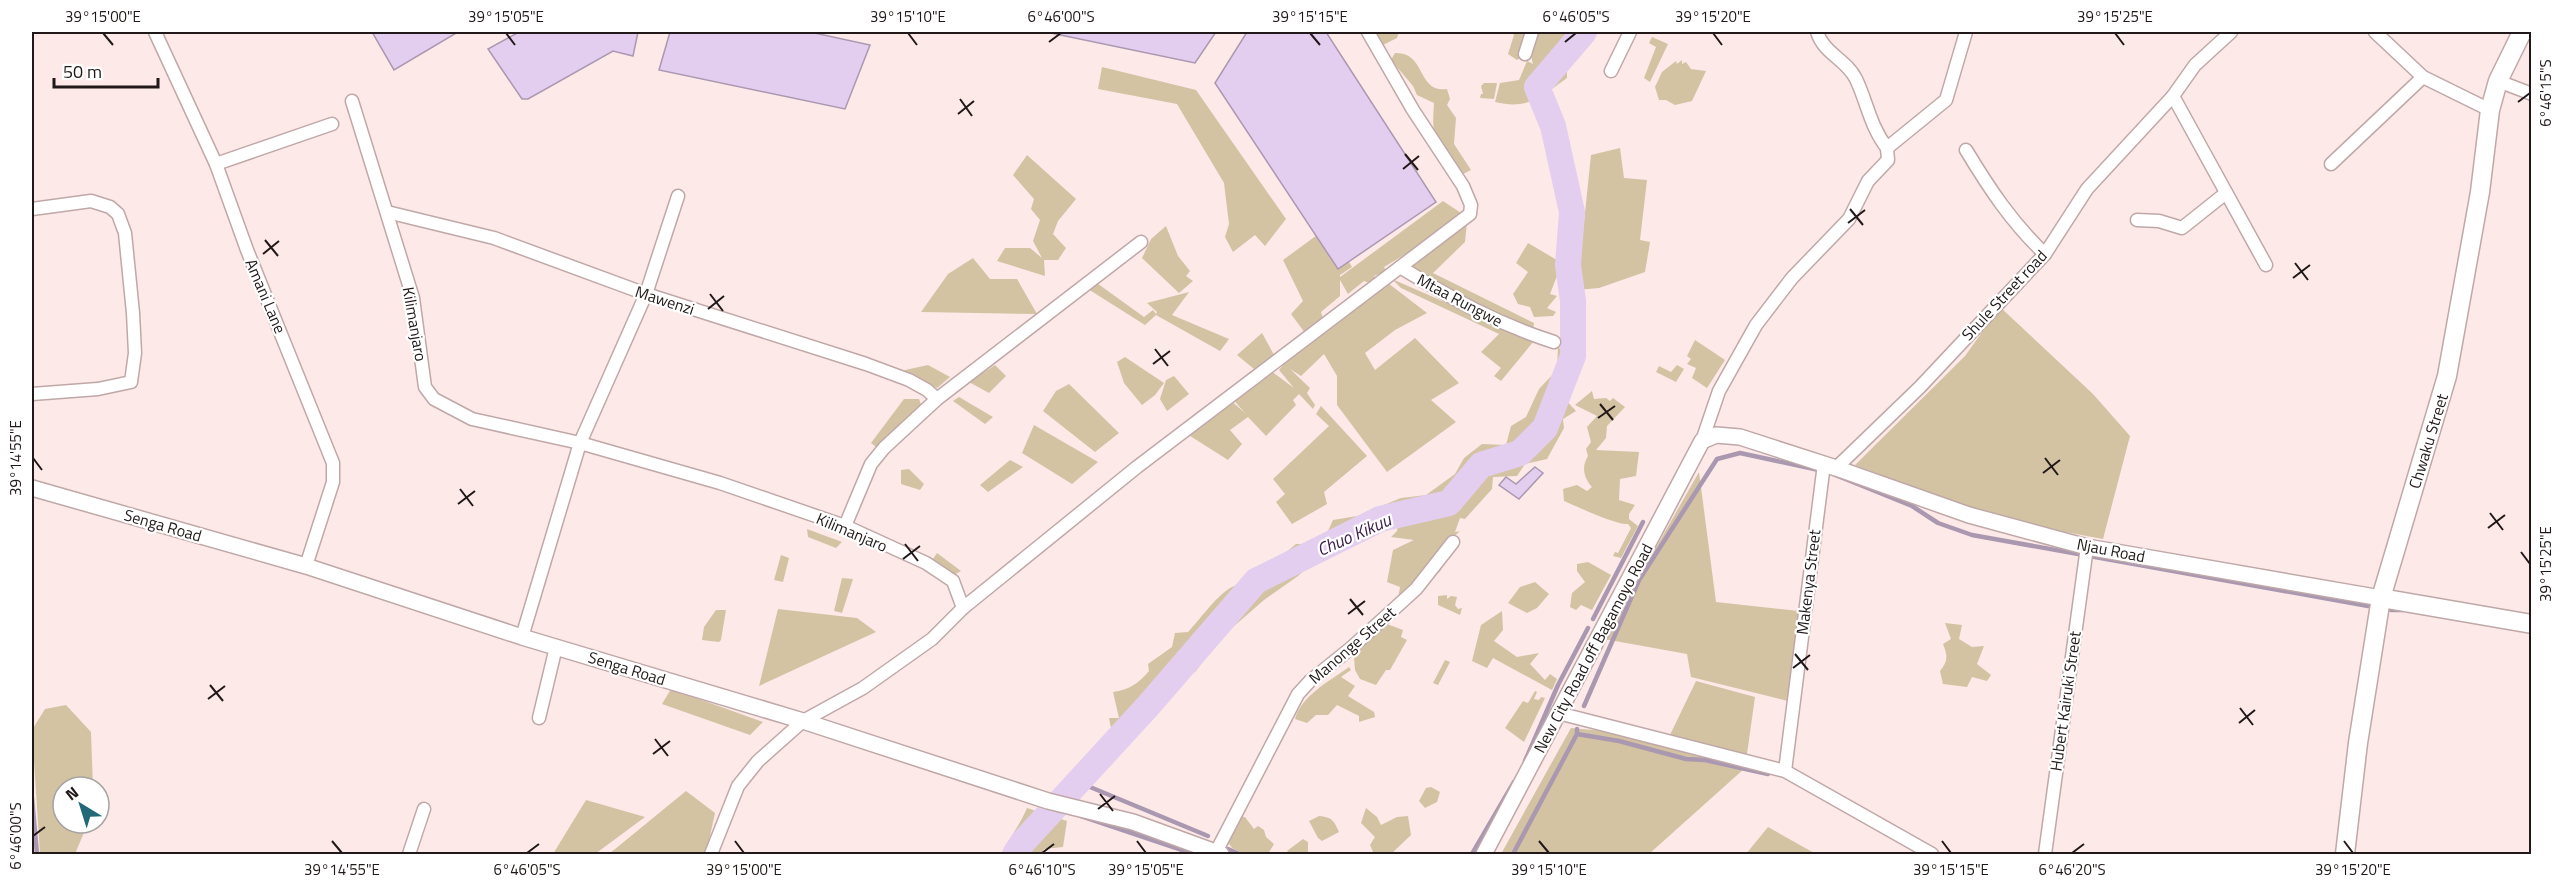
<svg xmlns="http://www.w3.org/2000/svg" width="2563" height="886" font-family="'Titillium Web',sans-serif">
<rect width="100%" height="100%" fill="#fde9e8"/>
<g fill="#d3c3a3">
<path d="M 1371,32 L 1399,32 L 1397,38 L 1381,46 Z"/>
<path d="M 1511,32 L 1589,32 L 1567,51 L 1567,78 C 1540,97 1529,110 1495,102 L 1500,83 L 1519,80 L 1527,61 L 1533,64 L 1530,52 L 1517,60 L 1508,54 L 1514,35 Z"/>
<path d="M 1652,37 L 1668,44 L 1650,82 L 1644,78 L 1656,47 L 1649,43 Z"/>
<path d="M 1395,53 C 1427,52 1416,93 1447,89 L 1450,99 L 1447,105 L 1456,118 L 1454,144 L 1471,170 L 1463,174 C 1458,164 1450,161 1444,153 C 1431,137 1433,122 1434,103 L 1417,95 L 1413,86 L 1391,60 Z"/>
<path d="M 1682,60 L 1682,64 L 1686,62 L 1691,69 L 1706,71 L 1692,101 L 1675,105 L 1666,100 L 1659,100 L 1655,87 L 1662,72 L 1676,61 L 1677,64 Z"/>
<path d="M 1102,67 L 1196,90 L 1286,219 L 1265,246 L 1255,235 L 1233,252 L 1225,237 L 1229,224 L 1224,183 L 1177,104 L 1098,89 Z"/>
<path d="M 1484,83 L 1497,83 L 1494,99 L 1480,98 L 1481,94 L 1483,94 L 1481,86 Z"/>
<path d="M 1620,148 L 1624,178 L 1647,180 L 1640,240 L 1650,242 L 1645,272 L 1599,288 L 1577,290 L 1591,155 Z"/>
<path d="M 1027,155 L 1076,199 L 1058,221 L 1053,234 L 1066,248 L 1058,260 L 1044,260 L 1045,276 L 997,261 L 1005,248 L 1030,248 L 1042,258 L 1033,241 L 1040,220 L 1031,209 L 1034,199 L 1013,175 Z"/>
<path d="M 1443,201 L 1467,217 L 1384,267 L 1386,271 L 1374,276 L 1376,279 L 1370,283 L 1364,281 L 1348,294 L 1340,280 L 1340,296 L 1321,312 L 1325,324 L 1384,280 L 1427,313 L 1395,330 L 1365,353 L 1375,370 L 1415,338 L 1459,383 L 1431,400 L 1456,422 L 1387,472 L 1337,405 L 1337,376 L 1324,354 L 1301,376 L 1290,369 L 1310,388 L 1307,393 L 1315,405 L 1313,409 L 1299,394 L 1293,400 L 1296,405 L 1266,436 L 1248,417 L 1230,430 L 1242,444 L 1228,460 L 1187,434 L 1228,398 L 1245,413 L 1230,396 L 1267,368 L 1294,388 L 1279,370 L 1284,364 L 1279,359 L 1305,333 L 1291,314 L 1303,301 L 1283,260 L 1328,227 L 1352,267 L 1340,275 L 1340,277 Z"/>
<path d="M 1467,222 L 1465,242 L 1433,273 L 1534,323 L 1533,335 L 1407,267 Z"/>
<path d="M 1166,226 L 1178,256 L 1190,271 L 1186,276 L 1193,281 L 1179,293 L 1142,258 L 1151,239 Z"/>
<path d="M 1528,243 L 1562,263 L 1550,294 L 1557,296 L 1547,308 L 1556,312 L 1553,316 L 1534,317 L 1530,307 L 1518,304 L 1513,294 L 1528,272 L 1516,263 Z"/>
<path d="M 973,258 L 990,279 L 1017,279 L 1037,314 L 921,312 L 948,274 Z"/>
<path d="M 1392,279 L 1534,341 L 1501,381 L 1494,376 L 1501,368 L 1481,352 L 1499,334 L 1401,288 Z"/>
<path d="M 1094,281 L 1144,317 L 1153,310 L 1156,314 L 1157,312 L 1147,303 L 1189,292 L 1172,315 L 1229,339 L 1220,351 L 1156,315 L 1145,325 L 1088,289 Z"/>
<path d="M 2000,307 L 2093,394 L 2130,436 L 2103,539 L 2026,525 L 1925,492 L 1855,465 L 1965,356 Z"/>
<path d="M 1262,333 L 1274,355 L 1254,369 L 1237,355 Z"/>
<path d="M 1695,340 L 1725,360 L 1707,388 L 1692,378 L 1696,368 L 1687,364 L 1691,359 L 1687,356 Z"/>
<path d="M 1558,346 L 1569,361 L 1562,396 L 1576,411 L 1563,419 L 1564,428 L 1547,459 L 1525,464 L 1517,476 L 1493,477 L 1492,489 L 1465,519 L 1460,518 L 1455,532 L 1460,531 L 1443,547 L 1441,570 L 1426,584 L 1398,599 L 1400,587 L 1387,582 L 1393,550 L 1414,540 L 1391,537 L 1397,531 L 1398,524 L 1388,521 L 1379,524 L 1367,512 L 1401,498 L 1426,495 L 1455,474 L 1464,458 L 1482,444 L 1506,445 L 1511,426 L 1526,417 L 1539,389 L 1557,370 Z"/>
<path d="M 1125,357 L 1164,383 L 1155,395 L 1142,405 L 1124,383 L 1117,362 Z"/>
<path d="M 928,365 L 950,377 L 937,388 L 896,372 Z"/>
<path d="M 995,365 L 1006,376 L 989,393 L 969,382 Z"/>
<path d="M 1677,365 L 1684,369 L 1676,382 L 1656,372 L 1659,366 L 1671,372 Z"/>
<path d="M 1174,376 L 1189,394 L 1167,411 L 1160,399 L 1166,380 Z"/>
<path d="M 1069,384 L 1119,433 L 1095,452 L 1043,411 L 1056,391 Z"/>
<path d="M 1592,391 L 1594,399 L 1606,398 L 1610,401 L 1613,398 L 1625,407 L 1607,426 L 1606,438 L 1596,450 L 1639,452 L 1636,476 L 1620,479 L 1619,500 L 1635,505 L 1629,514 L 1629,519 L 1638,526 L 1621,558 L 1613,556 L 1615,552 L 1618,553 L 1631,528 L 1628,524 C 1616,525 1578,507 1564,501 L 1563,489 L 1577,485 L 1587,491 L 1592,487 C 1584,478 1581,467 1588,456 L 1586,449 L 1591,442 L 1587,427 L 1597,416 L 1575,405 Z"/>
<path d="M 959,397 L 993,417 L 985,424 L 953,401 Z"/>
<path d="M 904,399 L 919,399 L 923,410 L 880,450 L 871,443 Z"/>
<path d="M 1321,406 L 1367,456 L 1324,492 L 1327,504 L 1292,524 L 1276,502 L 1285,494 L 1273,479 L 1329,426 L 1316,414 Z"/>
<path d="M 1034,425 L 1098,462 L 1072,484 L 1022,453 Z"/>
<path d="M 1010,460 L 1023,467 L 988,492 L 980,485 Z"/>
<path d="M 909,469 L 924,484 L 920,490 L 901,484 L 901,470 Z"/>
<path d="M 1699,472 L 1716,602 L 1799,611 L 1788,701 L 1691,677 L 1687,654 L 1604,639 Z"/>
<path d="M 1363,515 L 1376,529 L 1354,532 L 1339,540 L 1298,576 L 1264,600 L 1217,641 L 1196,671 L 1155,702 L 1145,721 L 1102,771 L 1088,761 L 1096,746 L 1111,728 L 1109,718 L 1119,718 L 1113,692 C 1129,690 1139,683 1149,671 L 1148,664 L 1172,647 L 1175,633 L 1188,632 C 1200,620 1224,584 1240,585 L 1264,564 L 1273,563 L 1296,544 L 1322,544 L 1333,520 Z"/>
<path d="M 807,529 L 842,542 L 836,548 L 808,537 Z"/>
<path d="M 937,553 L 961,571 L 952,576 L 931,562 Z"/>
<path d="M 781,555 L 789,558 L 783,582 L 774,580 Z"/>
<path d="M 1588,562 L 1611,575 L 1592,610 L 1581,605 L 1576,610 L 1570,607 L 1572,593 L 1585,582 L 1577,571 L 1577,564 Z"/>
<path d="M 842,578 L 853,579 L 842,613 L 834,611 Z"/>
<path d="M 1535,582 L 1549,594 L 1537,608 L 1527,613 L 1508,603 L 1520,587 Z"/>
<path d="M 1447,595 L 1447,599 L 1451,596 L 1457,597 L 1455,605 L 1458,609 L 1462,608 L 1460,615 L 1438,605 L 1438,596 Z"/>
<path d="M 778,609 L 857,618 L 876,632 L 759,686 Z"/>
<path d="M 716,610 L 726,610 L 721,640 L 719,642 L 702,640 L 704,627 Z"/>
<path d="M 1502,611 L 1503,630 L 1494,641 L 1517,657 L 1539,653 L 1530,664 L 1545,680 L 1550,674 L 1557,679 L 1552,690 L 1493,658 L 1487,668 L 1472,661 L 1481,625 Z"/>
<path d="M 1384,623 L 1403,630 L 1401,637 L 1407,640 L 1390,670 L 1386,670 L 1376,685 L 1360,679 L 1355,670 L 1354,658 L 1358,654 L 1356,652 Z"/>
<path d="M 1945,623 L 1962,625 L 1959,639 L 1972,647 L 1984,646 L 1977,664 L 1991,675 L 1987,681 L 1972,677 L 1967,687 L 1943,684 L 1940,671 C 1948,661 1948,656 1943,644 L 1951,639 Z"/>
<path d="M 1445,660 L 1450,662 L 1438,685 L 1433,683 Z"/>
<path d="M 1349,667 L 1351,670 L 1341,677 L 1355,686 L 1348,696 L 1374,712 L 1375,717 L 1359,722 L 1359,716 L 1337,705 L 1328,715 L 1316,715 L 1307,723 L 1295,719 C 1301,696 1331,680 1349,667 Z"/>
<path d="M 1696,681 L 1755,697 L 1745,768 L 1649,854 L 1501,854 L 1571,728 L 1669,737 Z"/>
<path d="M 671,689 L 763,722 L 750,735 L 662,704 Z"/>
<path d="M 1535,691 L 1537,692 L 1534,699 L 1539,700 L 1541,697 L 1545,698 L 1524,742 L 1505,728 L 1523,701 L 1528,703 Z"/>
<path d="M 66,705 L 91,732 L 93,787 L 63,787 L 63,823 L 88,823 L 75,854 L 40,854 L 32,730 L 45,709 Z"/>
<path d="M 1431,787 L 1440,792 L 1437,802 L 1425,808 L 1419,801 L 1426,788 Z"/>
<path d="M 686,791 L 715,813 L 706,854 L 609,854 Z"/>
<path d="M 586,800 L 645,817 L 595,854 L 553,854 Z"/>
<path d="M 1027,808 L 1067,821 L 1063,847 L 1044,849 L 1041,854 L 1002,854 C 1009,838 1020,825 1027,808 Z"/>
<path d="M 1366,808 L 1377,817 L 1381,825 L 1397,817 L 1408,816 L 1411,835 L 1391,854 L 1374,854 L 1370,845 L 1375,837 L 1361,823 Z"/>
<path d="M 1238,816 L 1245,817 L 1254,829 L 1258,826 L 1264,830 L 1266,837 L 1274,844 L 1268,854 L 1244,854 L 1232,848 L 1226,839 Z"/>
<path d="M 1319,816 C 1332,817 1334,821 1339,832 L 1322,841 L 1318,838 L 1309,821 Z"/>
<path d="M 1768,827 L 1816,854 L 1746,854 Z"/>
<path d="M 1303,839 L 1308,842 L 1308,854 L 1290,854 L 1287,851 Z"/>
</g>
<g fill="#e4cef0" stroke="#aa98b0" stroke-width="1.5">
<path d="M 372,32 L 458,32 L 394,70 Z"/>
<path d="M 519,32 L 638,32 L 633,56 L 613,51 L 528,99 L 522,99 L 488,49 Z"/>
<path d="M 670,32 L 810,32 L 870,45 L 845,109 L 659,70 Z"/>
<path d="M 1046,32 L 1216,32 L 1195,63 Z"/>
<path d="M 1247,32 L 1326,32 L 1436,202 L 1338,269 L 1215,83 Z"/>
<path d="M 1535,467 L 1543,473 L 1519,499 L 1499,485 L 1506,477 L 1516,484 Z"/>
</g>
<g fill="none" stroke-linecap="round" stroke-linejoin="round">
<g stroke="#aa98b0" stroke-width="4.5">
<path d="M 1833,474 L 1912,506 L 1938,523 L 1972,535 L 2368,606"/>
<path d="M 2391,610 L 2403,610"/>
<path d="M 1593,619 L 1643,522"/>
<path d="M 1584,706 L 1639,580 L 1717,459 L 1740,453 L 1819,470"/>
<path d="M 1577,734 L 1619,741 L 1686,759 L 1705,760 L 1768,774"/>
<path d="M 1525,761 L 1558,685 L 1588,628"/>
<path d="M 1078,782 L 1208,836"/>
<path d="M 32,798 L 37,854"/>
<path d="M 1081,816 L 1194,854"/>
<path d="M 1228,849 L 1239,854"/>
<path d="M 1472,854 L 1514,782"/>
<path d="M 1513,854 L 1577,734 L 1577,729"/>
</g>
<path stroke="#e4cef0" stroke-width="26" d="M 1015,854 L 1023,842 L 1148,706 L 1256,581 L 1380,519 L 1449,503 L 1481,465 L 1520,453 L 1545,428 L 1573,356 L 1573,301 L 1568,265 L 1572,212 L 1553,126 L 1537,87 L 1584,32"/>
<g stroke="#c0a8a8" stroke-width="15">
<g id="minor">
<path d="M 155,32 L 216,164 L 247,250 L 333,463 L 333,482 L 306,566"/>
<path d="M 1817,32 C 1824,54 1846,59 1856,79 C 1867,102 1870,126 1887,148"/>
<path d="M 2375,32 L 2423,77 L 2490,110"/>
<path d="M 1525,54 L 1532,32"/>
<path d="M 1611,71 L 1630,32"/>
<path d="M 2498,81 L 2532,94"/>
<path d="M 2173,96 L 2266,265"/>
<path d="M 352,101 L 413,298 L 425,387 L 434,399 L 472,419 L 580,443 L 720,483 L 845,526 L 926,563 L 953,581 L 963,608"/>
<path d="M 1966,150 C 1989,188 2012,223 2045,254"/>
<path d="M 216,164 L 332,124"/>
<path d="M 2331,164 L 2423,77"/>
<path d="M 32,209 L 91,201 L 110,207 L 118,214 L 125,233 L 133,313 L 135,353 L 131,382 L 98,389 L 32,394"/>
<path d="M 387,212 L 494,238 L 646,294 L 866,364 L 909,380 L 927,390 L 937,399"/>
<path d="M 2137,220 L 2159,221 L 2182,228 L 2226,193"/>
<path d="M 1400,267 C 1453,299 1495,323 1554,342"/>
<path d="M 1702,441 L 1719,391 L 1756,325 L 1792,278 L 1849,219 L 1868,181 L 1888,160 L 1887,148 L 1946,100 L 1966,32"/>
<path d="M 1836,468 L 1920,387 L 2045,254 L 2087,189 L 2173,96 L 2195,65 L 2231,32"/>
<path d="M 845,526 L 871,464 L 884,448 L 937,399 L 1141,242"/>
<path d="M 522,637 L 580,443 L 646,294 L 678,196"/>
<path d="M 1558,713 L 1785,771 L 1932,854"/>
<path d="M 539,718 L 556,647"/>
<path d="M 1785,771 L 1824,464"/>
<path d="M 409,854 L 424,809"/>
<path d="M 711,854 L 738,786 L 758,761 L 803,721 L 863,688 L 932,639 L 963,608 L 1137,467 L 1470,214 L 1471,205 L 1463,186 L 1413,110 L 1368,32"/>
<path d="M 1215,854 L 1298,694 L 1310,681 L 1351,648 L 1416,589 L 1453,542"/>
<path d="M 2045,854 L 2087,547"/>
</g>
</g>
<g stroke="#c0a8a8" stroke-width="18">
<g id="tertiary">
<path d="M 32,488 L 306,566 L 522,637 L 803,721 L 1048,801 L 1133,822 L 1221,854"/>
<path d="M 1484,854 L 1702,441 L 1716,435 L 1740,437 L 1836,468 L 1969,515 L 2087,547 L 2381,598"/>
</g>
</g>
<g stroke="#c0a8a8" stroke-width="21">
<g id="secondary">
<path d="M 2381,598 L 2532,624"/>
<path d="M 2345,854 L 2358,743 L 2381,598 L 2447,376 L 2480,192 L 2490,110 L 2498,81 L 2522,32"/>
</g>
</g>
<use href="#minor" stroke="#fff" stroke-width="12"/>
<use href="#tertiary" stroke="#fff" stroke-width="15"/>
<use href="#secondary" stroke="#fff" stroke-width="18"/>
</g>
<path fill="none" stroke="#211919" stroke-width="2" d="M 103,33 L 113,45M 506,33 L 515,45M 908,33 L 917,45M 1310,33 L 1320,45M 1713,33 L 1722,45M 2115,33 L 2124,45M 1049,42 L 1061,33M 1565,42 L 1576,33M 960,99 L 972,116M 2518,102 L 2530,93M 958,114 L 974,101M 1405,154 L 1418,170M 1403,169 L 1419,156M 1850,209 L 1863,225M 1848,223 L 1865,210M 265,240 L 278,256M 263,254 L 279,241M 2295,263 L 2308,280M 2293,278 L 2310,265M 710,294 L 723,311M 708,309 L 724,296M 1155,349 L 1168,366M 1153,364 L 1170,351M 1600,404 L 1613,420M 1598,418 L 1615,406M 33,458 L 42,470M 2045,458 L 2058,475M 2043,473 L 2060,460M 460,489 L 473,506M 458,504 L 475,491M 2490,513 L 2503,530M 2488,528 L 2505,515M 905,544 L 918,561M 2521,552 L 2530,564M 903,559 L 920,546M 1350,599 L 1363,615M 1348,614 L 1365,601M 1795,654 L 1808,670M 1793,668 L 1810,655M 210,685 L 223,701M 208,699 L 225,686M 2240,708 L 2253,725M 2239,723 L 2255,710M 655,739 L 668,756M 653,754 L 670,741M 1100,794 L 1113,811M 1098,809 L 1115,796M 33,836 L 45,827M 332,841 L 342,853M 735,841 L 744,853M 1137,841 L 1146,853M 1539,841 L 1549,853M 1942,841 L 1951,853M 2344,841 L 2353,853M 527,853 L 539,844M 1042,853 L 1054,844M 2072,853 L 2084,844"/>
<g text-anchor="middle" stroke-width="4.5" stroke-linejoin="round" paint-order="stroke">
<g font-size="16" fill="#211919" stroke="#fff">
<text transform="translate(2004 295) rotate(-47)" y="6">Shule Street road</text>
<text transform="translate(266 296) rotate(67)" y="6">Amani Lane</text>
<text transform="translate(665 300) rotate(18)" y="6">Mawenzi</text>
<text transform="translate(1460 300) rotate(28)" y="6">Mtaa Rungwe</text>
<text transform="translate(415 324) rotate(80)" y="6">Kilimanjaro</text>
<text transform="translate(2428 441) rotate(-73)" y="6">Chwaku Street</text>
<text transform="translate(163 525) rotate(16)" y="6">Senga Road</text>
<text transform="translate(852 532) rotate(23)" y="6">Kilimanjaro</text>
<text transform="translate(2111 550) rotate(11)" y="6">Njau Road</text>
<text transform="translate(1808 582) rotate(-83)" y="6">Makenya Street</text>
<text transform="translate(1352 645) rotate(-41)" y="6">Manonge Street</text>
<text transform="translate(1593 648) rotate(-62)" y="6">New City Road off Bagamoyo Road</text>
<text transform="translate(627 668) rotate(17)" y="6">Senga Road</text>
<text transform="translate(2065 701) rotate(-82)" y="6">Hubert Kairuki Street</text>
</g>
<g font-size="18" font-style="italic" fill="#3d204b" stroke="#fff">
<text transform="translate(1354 535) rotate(-24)" y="6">Chuo Kikuu</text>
</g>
</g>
<rect width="2563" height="886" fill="none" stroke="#ffffff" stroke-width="66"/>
<g transform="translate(81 805) rotate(322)"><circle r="28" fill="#ffffff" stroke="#a6a3a3" stroke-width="1.5"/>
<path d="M0-4.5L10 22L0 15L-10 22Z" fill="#226977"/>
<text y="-9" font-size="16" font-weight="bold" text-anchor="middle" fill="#211919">N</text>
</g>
<path d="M54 78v9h104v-9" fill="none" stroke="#211919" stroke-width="3"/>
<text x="63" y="78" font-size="18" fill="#211919" stroke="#ffffff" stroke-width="4.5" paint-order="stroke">50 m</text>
<rect x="33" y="33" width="2497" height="820" fill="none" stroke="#211919" stroke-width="2"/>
<g font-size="15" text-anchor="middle" fill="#211919">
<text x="103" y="22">39°15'00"E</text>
<text x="506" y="22">39°15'05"E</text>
<text x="908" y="22">39°15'10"E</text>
<text x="1061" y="22">6°46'00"S</text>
<text x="1310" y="22">39°15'15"E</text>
<text x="1576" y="22">6°46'05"S</text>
<text x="1713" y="22">39°15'20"E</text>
<text x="2115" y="22">39°15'25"E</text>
<text transform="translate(2546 93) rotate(-90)" y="5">6°46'15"S</text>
<text transform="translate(16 458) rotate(-90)" y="5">39°14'55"E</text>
<text transform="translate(2546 564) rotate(-90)" y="5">39°15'25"E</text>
<text transform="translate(16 836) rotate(-90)" y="5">6°46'00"S</text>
<text x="342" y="875">39°14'55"E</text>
<text x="527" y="875">6°46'05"S</text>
<text x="744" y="875">39°15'00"E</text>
<text x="1042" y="875">6°46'10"S</text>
<text x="1146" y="875">39°15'05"E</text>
<text x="1549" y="875">39°15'10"E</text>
<text x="1951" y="875">39°15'15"E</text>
<text x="2072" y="875">6°46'20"S</text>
<text x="2353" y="875">39°15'20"E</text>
</g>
</svg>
